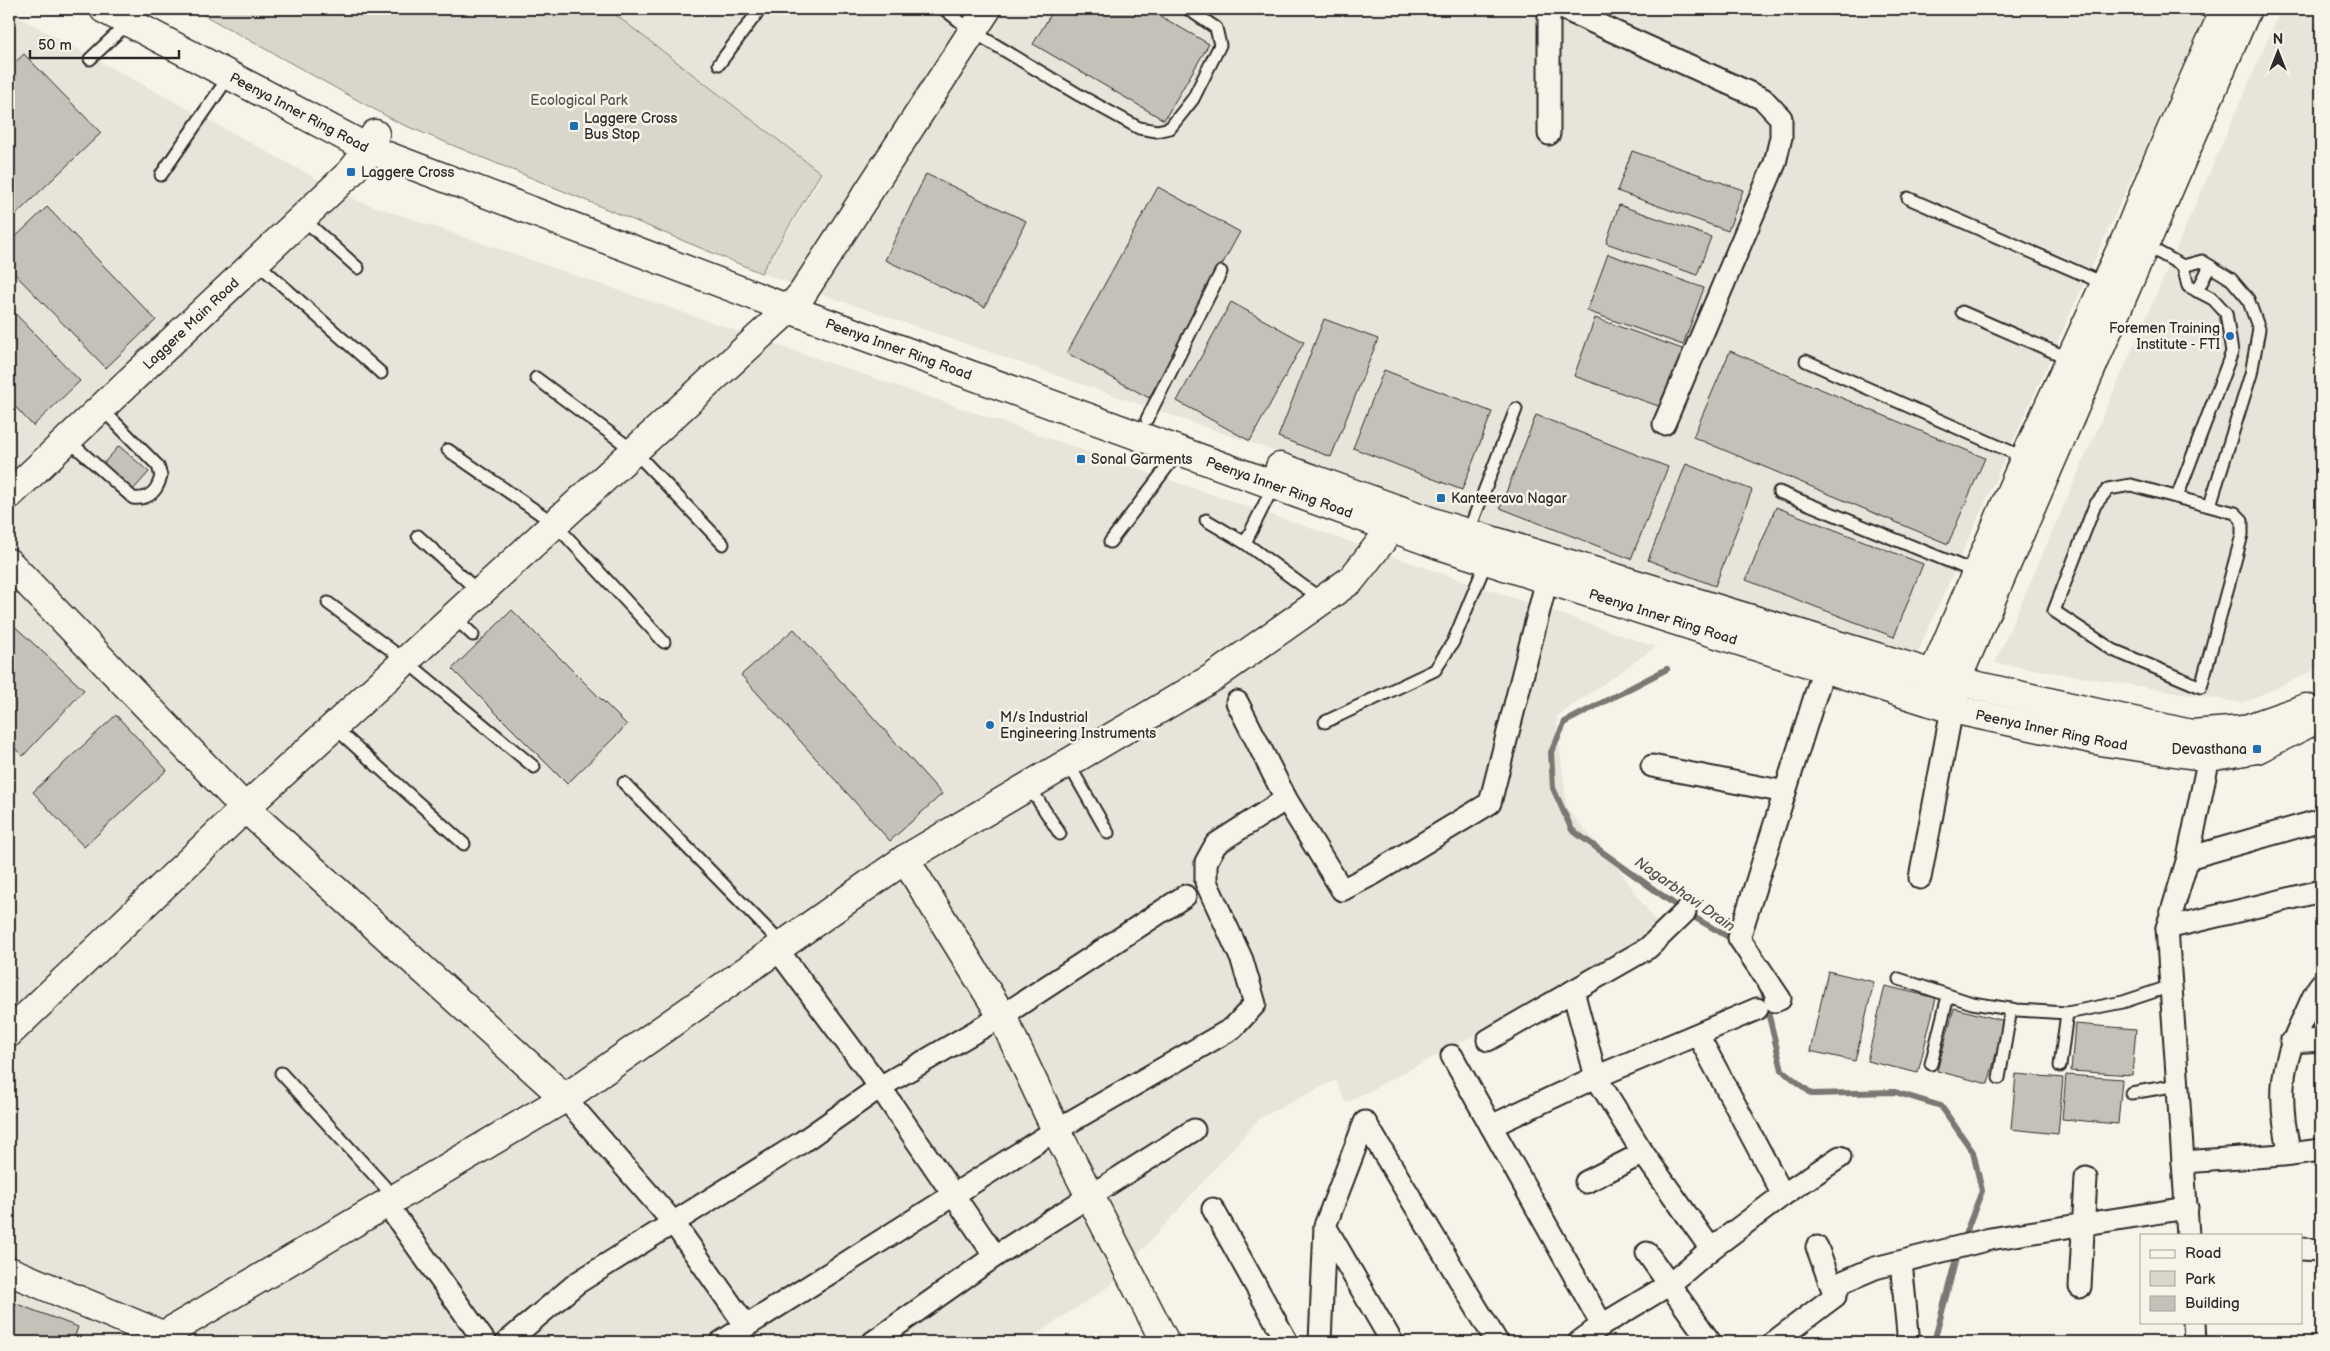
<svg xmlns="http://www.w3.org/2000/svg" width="2330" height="1351" font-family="'Balsamiq Sans',sans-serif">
<rect width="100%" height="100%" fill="#f7f3e8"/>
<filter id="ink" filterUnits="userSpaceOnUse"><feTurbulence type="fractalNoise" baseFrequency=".02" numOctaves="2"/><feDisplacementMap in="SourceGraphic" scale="10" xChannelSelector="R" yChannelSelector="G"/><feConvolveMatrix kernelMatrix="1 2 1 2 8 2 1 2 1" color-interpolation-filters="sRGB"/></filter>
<g filter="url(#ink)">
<g fill="#e8e4da">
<path d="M 608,9 L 2208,9 L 1909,671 L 761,273 L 823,175 Z"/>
<path d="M 2281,9 L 2321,9 L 2321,667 L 2243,703 L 1995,663 Z"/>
<path d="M 9,12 L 356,200 L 1656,647 L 1556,717 L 1567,809 L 1615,864 L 1665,935 L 1346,1103 L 1336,1080 L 1260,1118 L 1111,1285 L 1025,1342 L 9,1342 Z"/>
</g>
<path fill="#dad6cc" stroke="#82807c" d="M 193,9 L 608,9 L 821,173 L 761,273 L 399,123 Z"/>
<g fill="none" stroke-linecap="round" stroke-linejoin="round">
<g stroke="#7a7874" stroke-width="6">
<path d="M 1667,669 L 1565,722 L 1551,752 L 1553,788 L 1572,830 L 1685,912 L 1730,938 L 1733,943"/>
<path d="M 1762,987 L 1782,1070 L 1812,1094 L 1895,1092 L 1941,1106 L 1973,1152 L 1982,1191 L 1962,1242"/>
<path d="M 1934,1342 L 1958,1251"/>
</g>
</g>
<g fill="#c4c1b9" stroke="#2b2b2b">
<path d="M 1054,9 L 1148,9 L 1209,44 L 1164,120 L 1033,44 Z"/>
<path d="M 24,54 L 101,133 L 9,221 L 9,68 Z"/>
<path d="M 1632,151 L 1743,190 L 1728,231 L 1617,191 Z"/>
<path d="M 926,174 L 1026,221 L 985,307 L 885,260 Z"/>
<path d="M 1158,187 L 1240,232 L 1149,398 L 1067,353 Z"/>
<path d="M 1619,205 L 1711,237 L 1697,275 L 1606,243 Z"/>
<path d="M 47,207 L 156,320 L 106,368 L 9,268 L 9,243 Z"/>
<path d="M 1608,254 L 1704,288 L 1683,345 L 1587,311 Z"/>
<path d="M 1231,302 L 1304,342 L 1250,441 L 1177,401 Z"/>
<path d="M 9,307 L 80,381 L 33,426 L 9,400 Z"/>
<path d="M 1595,318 L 1685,350 L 1664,408 L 1574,376 Z"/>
<path d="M 1324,319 L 1378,339 L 1331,457 L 1278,437 Z"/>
<path d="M 1730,351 L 1985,458 L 1948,544 L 1693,437 Z"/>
<path d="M 1384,370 L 1492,412 L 1462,490 L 1353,448 Z"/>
<path d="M 1536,415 L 1668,467 L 1631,559 L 1500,508 Z"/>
<path d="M 119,446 L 149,472 L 132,491 L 102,465 Z"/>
<path d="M 1686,464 L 1752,490 L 1715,586 L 1648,560 Z"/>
<path d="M 1776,507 L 1923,564 L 1894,637 L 1746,580 Z"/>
<path d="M 512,610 L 627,725 L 567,784 L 452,669 Z"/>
<path d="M 9,621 L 84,690 L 23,756 L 9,743 Z"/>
<path d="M 794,629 L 942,794 L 890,841 L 741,675 Z"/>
<path d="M 116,715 L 167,770 L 84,847 L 33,792 Z"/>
<path d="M 1828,971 L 1874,982 L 1855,1061 L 1810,1051 Z"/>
<path d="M 1885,986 L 1936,998 L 1918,1073 L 1867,1061 Z"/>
<path d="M 1954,1008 L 2005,1021 L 1988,1084 L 1937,1071 Z"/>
<path d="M 2075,1024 L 2136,1029 L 2132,1075 L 2071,1071 Z"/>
<path d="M 2016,1074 L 2063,1078 L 2058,1134 L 2011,1129 Z"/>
<path d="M 2066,1075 L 2122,1079 L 2118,1124 L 2062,1119 Z"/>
<path d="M 9,1301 L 78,1327 L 73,1342 L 9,1342 Z"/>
</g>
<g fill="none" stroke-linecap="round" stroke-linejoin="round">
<g stroke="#2b2b2b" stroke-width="15">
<g id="service">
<path d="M 944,9 L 972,31 L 1079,95 L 1139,128 L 1157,131 L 1170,128 L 1193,99 L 1220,45 L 1216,28 L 1188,9"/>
<path d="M 2203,9 L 2222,17"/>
<path d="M 90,59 L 129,22"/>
<path d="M 719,64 L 760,9"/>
<path d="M 161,175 L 230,75"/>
<path d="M 1908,198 L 2105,284"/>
<path d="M 302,218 L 358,268"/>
<path d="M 2145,245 L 2183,266 L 2202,261 L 2231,279 L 2248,299 L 2259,329 L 2251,374 L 2210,505"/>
<path d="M 256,262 L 381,373"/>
<path d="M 2197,291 L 2210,266"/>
<path d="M 1962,312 L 2070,359"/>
<path d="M 1806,361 L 2025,458"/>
<path d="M 536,378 L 634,451 L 723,544"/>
<path d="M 1147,419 L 1221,272"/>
<path d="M 68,440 L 133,498 C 148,500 157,492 161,476 L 158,466 L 101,408"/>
<path d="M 448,450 L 555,524 L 664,642"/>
<path d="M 1274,485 L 1245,543 L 1322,600"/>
<path d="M 2131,485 L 2235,513 L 2242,520 L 2242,535 L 2201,687 L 2113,650 L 2054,611 L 2095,505 L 2108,489 Z"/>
<path d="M 1779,492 L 1975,572"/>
<path d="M 2177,497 L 2232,352 L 2226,313 L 2213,299 L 2188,286 L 2183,266"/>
<path d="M 1206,520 L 1245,543"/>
<path d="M 1468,533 L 1516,409"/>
<path d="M 418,536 L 480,593"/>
<path d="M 1110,542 L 1180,450"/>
<path d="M 328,603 L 406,661 L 534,767"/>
<path d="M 454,617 L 473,635"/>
<path d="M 1325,722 L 1435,670 L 1453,642 L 1487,560"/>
<path d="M 334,727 L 464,844"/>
<path d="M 1068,763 L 1108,833"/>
<path d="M 624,783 L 783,945"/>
<path d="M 1029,786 L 1060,834"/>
<path d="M 1899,979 L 1972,1003 L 2017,1010 L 2067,1013 L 2123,1002 L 2171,986"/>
<path d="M 1931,1064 L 1948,996"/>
<path d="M 2060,1066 L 2067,1013"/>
<path d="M 281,1073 L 395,1198"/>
<path d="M 1999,1078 L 2011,1009"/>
<path d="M 2131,1093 L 2178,1085"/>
</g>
</g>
<g stroke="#2b2b2b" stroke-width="25">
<g id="minor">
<path d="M 1564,9 L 1763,99 L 1781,118 L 1781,137 L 1775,163 L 1664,424"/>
<path d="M 1549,134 L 1549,9"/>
<path d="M 1237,702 L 1286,799 L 1342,890 L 1373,874 L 1490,803 L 1547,579"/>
<path d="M 1652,766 L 1785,792"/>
<path d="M 2188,858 L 2321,820"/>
<path d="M 1920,878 L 1952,709"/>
<path d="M 2167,928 L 2321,891"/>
<path d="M 777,949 L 880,1087 L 995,1256"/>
<path d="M 1775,1001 L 1780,999 L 1739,938 L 1824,668"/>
<path d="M 1698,1035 L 1783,1195 L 1711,1249"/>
<path d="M 1488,1040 L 1573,991"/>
<path d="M 2291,1042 L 2321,1040"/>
<path d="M 1452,1056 L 1602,1325"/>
<path d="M 565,1098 L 673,1222 L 746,1326"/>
<path d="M 1491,1126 L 1596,1077 L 1757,1009"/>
<path d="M 2290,1154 C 2278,1100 2279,1065 2305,1015 C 2310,1005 2314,992 2321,984"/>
<path d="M 2183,1162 L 2283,1155 L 2321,1150"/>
<path d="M 1586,1182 L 1643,1153"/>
<path d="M 1783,1195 L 1840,1157"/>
<path d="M 386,1203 L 485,1342"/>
<path d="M 1213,1209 L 1287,1342"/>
<path d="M 1325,1226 L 1392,1342"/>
<path d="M 2188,1235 L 2167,928 L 2188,858 L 2209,757"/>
<path d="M 1817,1247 L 1835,1296"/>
<path d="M 2301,1249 L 2321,1250"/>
<path d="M 1647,1253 L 1710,1342"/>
<path d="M 1901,1262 L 1908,1333 L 1907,1342"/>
<path d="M 2080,1287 L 2086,1178"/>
<path d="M 2194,1322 L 2195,1342"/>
<path d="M 507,1342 L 577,1283 L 802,1142 L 880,1087 L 1002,1016 L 1185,896"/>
<path d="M 721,1342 L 1056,1130 L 1233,1028 L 1255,1004 L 1242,960 L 1206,882 L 1206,862 L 1216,844 L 1286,799"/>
<path d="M 873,1342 L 995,1256 L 1194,1130"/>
<path d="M 1320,1342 L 1325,1226 L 1365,1122 L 1497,1342"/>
<path d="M 1579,1342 L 1602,1325 L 1670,1284 L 1711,1249 L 1643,1153 L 1596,1077 L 1573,991 L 1648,948 L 1685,912"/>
<path d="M 1774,1342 L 1835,1296 L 1840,1283 L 1875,1268 L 1990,1239 L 2187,1208"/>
</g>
</g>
<g stroke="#2b2b2b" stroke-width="31">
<g id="tertiary">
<path id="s1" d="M 9,495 L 351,172 L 369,149 L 375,134"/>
<path d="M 9,563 L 245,808 L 565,1098"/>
<path d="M 1924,696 L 2025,458 L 2127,236 L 2157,162 L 2225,9"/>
<path d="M 1952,704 L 1956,681 L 2247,9"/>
<path d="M 905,859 L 1002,1016 L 1056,1130 L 1165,1342"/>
<path d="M 9,1033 L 245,808 L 789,309 L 802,294 L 987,9"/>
<path d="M 9,1271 L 162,1335"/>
<path d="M 152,1342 L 565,1098 L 905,859 L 1212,678 L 1351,580 L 1392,528 L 1400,510"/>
</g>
</g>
<g stroke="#2b2b2b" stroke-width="31">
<g id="secondary">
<path id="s2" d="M 104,9 L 369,149 L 789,309 L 1439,545 L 1952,709 L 2106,742 L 2209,757 L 2257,749 L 2321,717"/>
<path d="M 1280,467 L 1441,525 L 1956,681 L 2191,734 L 2243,730 L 2306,708"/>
</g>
</g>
<use href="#service" stroke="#f7f3e8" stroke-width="11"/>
<use href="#minor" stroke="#f7f3e8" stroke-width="21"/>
<use href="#tertiary" stroke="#f7f3e8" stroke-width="28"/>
<use href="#secondary" stroke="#f7f3e8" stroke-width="28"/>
</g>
</g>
<g fill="#1f6fb2" stroke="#f7f3e8" stroke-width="2">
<rect x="569" y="121" width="10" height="10" rx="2.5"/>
<rect x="346" y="167" width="10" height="10" rx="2.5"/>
<circle cx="2230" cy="336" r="5"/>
<rect x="1076" y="454" width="10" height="10" rx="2.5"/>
<rect x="1436" y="493" width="10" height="10" rx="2.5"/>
<circle cx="990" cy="725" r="5"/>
<rect x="2252" y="744" width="10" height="10" rx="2.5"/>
</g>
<g text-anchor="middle" stroke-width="5" stroke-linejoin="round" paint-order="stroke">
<g font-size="14" fill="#575653" stroke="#f7f3e8">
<text x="579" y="105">Ecological Park</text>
</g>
<g font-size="14" fill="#2b2b2b" stroke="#f7f3e8">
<text dy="5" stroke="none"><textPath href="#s2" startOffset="221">Peenya Inner Ring Road</textPath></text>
<text dy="5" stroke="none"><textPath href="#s1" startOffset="250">Laggere Main Road</textPath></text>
<text dy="5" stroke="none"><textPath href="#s2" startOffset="866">Peenya Inner Ring Road</textPath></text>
<text dy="5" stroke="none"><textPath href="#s2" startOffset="1271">Peenya Inner Ring Road</textPath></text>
<text dy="5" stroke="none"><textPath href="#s2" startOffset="1676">Peenya Inner Ring Road</textPath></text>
<text dy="5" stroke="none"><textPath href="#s2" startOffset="2081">Peenya Inner Ring Road</textPath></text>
</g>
<g font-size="14" fill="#2b2b2b" stroke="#f7f3e8" text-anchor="start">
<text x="584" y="123">Laggere Cross<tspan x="584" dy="16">Bus Stop</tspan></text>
<text x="361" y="177">Laggere Cross</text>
<text x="2220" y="333" text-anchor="end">Foremen Training<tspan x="2220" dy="16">Institute - FTI</tspan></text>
<text x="1091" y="464">Sonal Garments</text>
<text x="1451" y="503">Kanteerava Nagar</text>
<text x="1000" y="722">M/s Industrial<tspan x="1000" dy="16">Engineering Instruments</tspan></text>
<text x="2247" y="754" text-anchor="end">Devasthana</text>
</g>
<g font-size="15" font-style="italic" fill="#53524f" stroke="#f7f3e8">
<text transform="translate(1685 894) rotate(35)" y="5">Nagarbhavi Drain</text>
</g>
</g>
<rect width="2330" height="1351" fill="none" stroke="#f7f3e8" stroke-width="30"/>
<rect x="15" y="15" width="2300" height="1321" fill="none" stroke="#2b2b2b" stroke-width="2" filter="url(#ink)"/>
<rect x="2140" y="1234" width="162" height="90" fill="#f7f3e8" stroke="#a5a39c"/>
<rect x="2150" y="1250" width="25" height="8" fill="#f7f3e8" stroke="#a5a39c"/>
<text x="2185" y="1258" font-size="15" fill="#2b2b2b">Road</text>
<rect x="2150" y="1271" width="25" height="15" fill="#dad6cc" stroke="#a5a39c"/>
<text x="2185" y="1284" font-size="15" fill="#2b2b2b">Park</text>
<rect x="2150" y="1296" width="25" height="15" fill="#c4c1b9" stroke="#a5a39c"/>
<text x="2185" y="1308" font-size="15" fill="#2b2b2b">Building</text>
<g transform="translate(2278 52)" stroke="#f7f3e8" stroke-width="4" paint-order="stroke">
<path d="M0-4L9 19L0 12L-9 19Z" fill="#2b2b2b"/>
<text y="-8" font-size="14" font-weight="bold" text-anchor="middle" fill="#2b2b2b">N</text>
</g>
<path d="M30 50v8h149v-8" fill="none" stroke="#2b2b2b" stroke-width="2.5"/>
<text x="38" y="50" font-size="15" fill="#2b2b2b" stroke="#f7f3e8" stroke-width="4" paint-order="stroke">50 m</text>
</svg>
